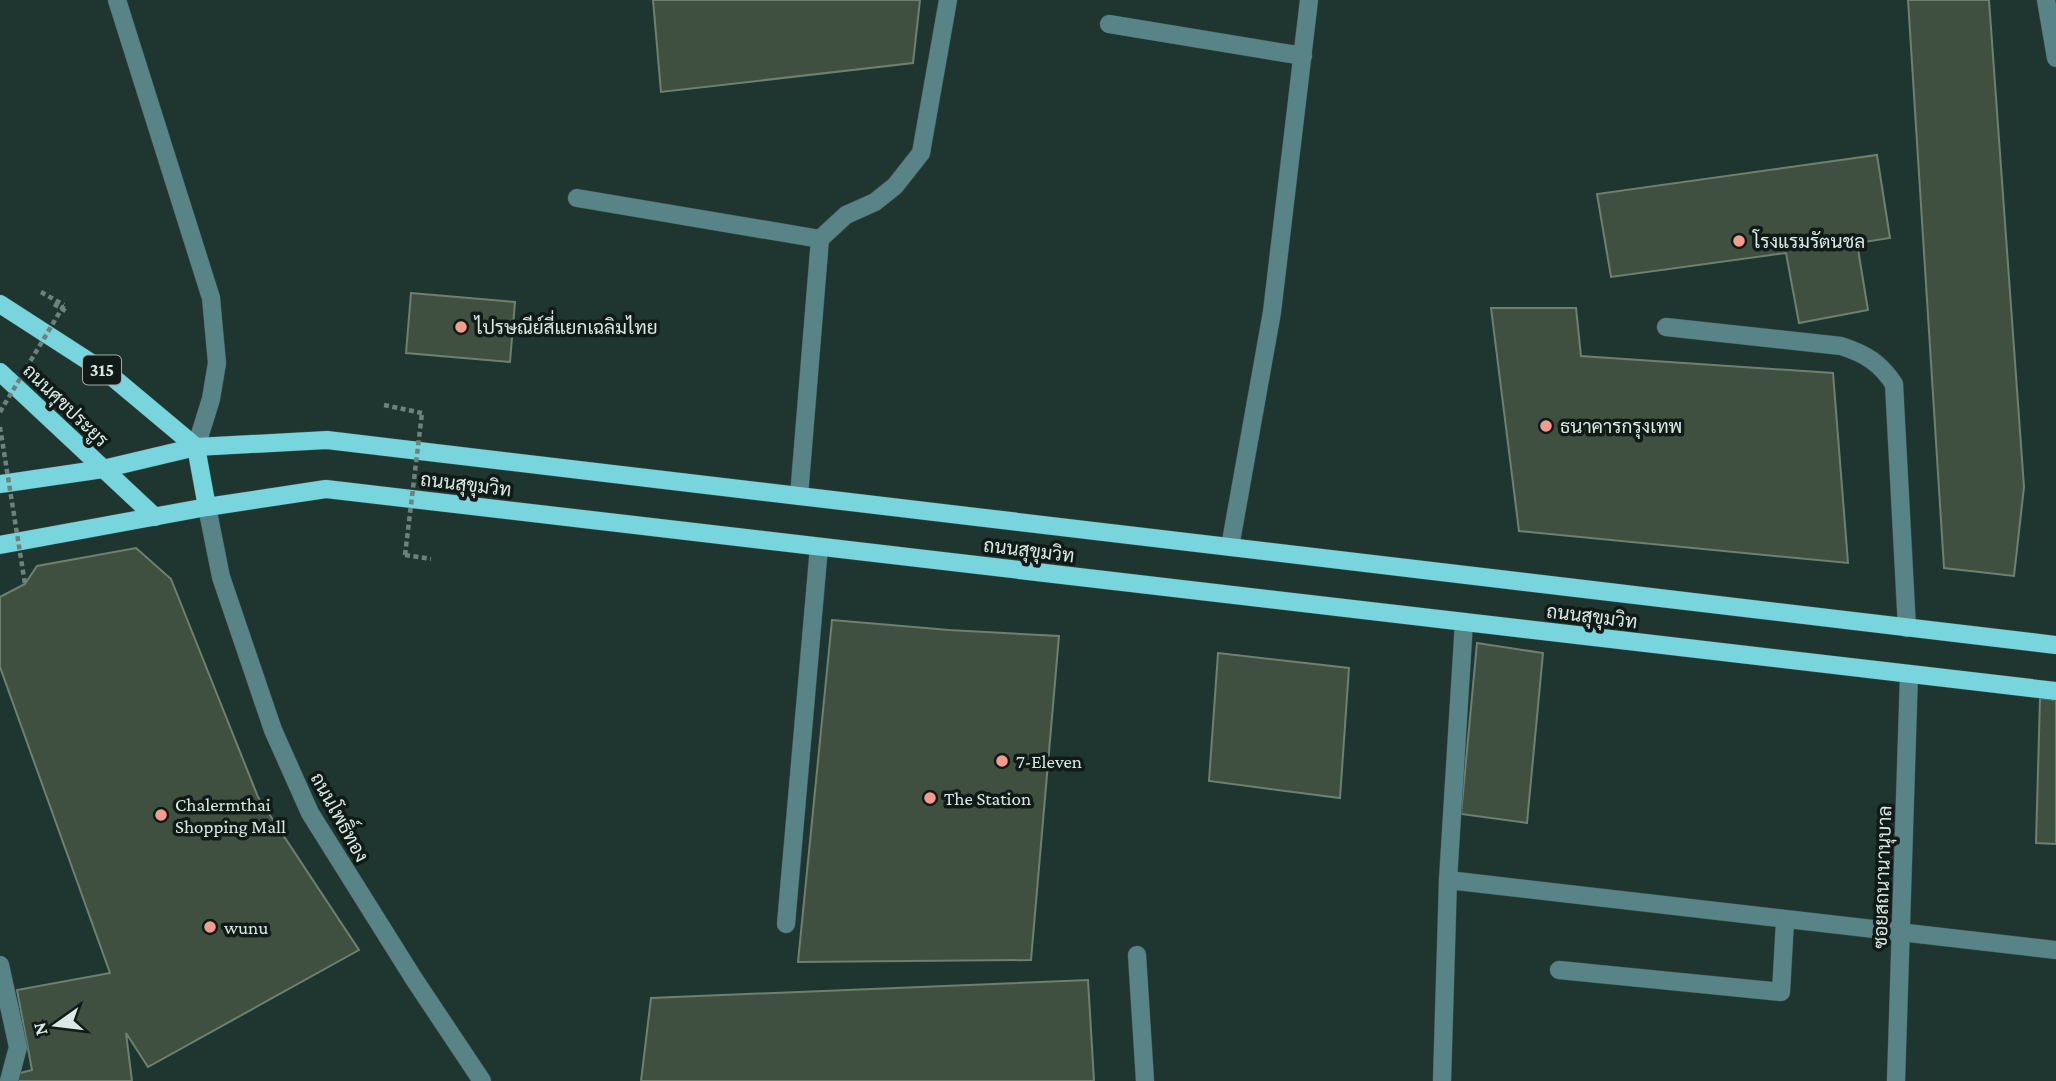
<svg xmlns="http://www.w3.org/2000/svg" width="2056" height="1081" font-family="'Crimson Pro',Sarabun,serif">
<rect width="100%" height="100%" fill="#1e362f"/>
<g fill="#405040" stroke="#6e806f" stroke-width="2">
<path d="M 653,0 L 920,0 L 913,63 L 661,92 Z"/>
<path d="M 1908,0 L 1989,0 L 2024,487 L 2014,576 L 1944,568 Z"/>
<path d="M 1877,155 L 1890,238 L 1857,243 L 1868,310 L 1799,323 L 1786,253 L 1611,277 L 1597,194 Z"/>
<path d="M 411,293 L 515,302 L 510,362 L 406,353 Z"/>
<path d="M 1491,308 L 1576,308 L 1581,356 L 1833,373 L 1848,563 L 1519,531 Z"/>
<path d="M 136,548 L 171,579 L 258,797 L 359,950 L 148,1067 L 126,1033 L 132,1081 L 17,1081 L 16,1074 L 32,1070 L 17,990 L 110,973 L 0,667 L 0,597 L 25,584 L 37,566 Z"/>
<path d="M 832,620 L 949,630 L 1059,636 L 1031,960 L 798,962 Z"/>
<path d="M 1477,643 L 1543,653 L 1527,823 L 1461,814 Z"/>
<path d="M 1218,653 L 1349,668 L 1340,798 L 1209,781 Z"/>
<path d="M 2040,698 L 2056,700 L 2056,844 L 2036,843 Z"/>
<path d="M 1088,980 L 1094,1081 L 641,1081 L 651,998 Z"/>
</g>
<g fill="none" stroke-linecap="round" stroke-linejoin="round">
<g stroke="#3c534c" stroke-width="19">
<g id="minor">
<path d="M 117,0 L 211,298 L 217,363 L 211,399 L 196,447"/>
<path d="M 2046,0 L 2056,58"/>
<path d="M 1109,24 L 1303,56"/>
<path d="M 577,198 L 820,239"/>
<path d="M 1666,327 L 1841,346 C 1866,354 1880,363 1894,384 L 1907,628"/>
<path d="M 799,496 L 820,239 L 846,215 L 875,202 L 895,186 L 921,153 L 948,0"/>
<path d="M 207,507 L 221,577 L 273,730 L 310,813 L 414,979 L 482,1081"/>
<path d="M 1230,547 L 1272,312 L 1309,0"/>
<path d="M 1448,880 L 2056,950"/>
<path d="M 786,924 L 819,547"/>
<path d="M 1137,955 L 1145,1081"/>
<path d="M 0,965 L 18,1047 L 9,1081"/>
<path d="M 1559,970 L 1781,992 L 1785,921"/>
<path d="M 1442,1081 L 1448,880 L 1464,622"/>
<path d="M 1896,1081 L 1909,674"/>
</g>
</g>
<g stroke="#3c534c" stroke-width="19">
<g id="major">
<path d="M 0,304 L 110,375 L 196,447"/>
<path d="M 0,372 L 155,517"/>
<path d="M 196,447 L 207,507"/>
<path d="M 0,484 L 103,469 L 196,447 L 327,440 L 2056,645"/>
<path d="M 0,545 L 207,507 L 326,489 L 2056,691"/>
</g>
</g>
<g stroke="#6e827c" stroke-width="4.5" stroke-dasharray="5 3.5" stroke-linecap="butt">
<path d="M 41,292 L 64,305"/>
<path d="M 54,304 L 67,312"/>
<path d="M 384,405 L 422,413"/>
<path d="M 405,555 L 431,559"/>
</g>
<use href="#minor" stroke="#588387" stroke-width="18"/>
<use href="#major" stroke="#78d5de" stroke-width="18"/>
<g stroke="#6e827c" stroke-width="4.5" stroke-dasharray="5 3.5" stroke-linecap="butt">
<path d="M 0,412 L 64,305"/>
<path d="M 0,427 L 25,584"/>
<path d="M 405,555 L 422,413"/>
</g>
</g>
<g fill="#f59c90" stroke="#101b18" stroke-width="2.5">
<circle cx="1739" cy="241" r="7"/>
<circle cx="461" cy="327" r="7"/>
<circle cx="1546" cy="426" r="7"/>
<circle cx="1002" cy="761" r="7"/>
<circle cx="930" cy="798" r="7"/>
<circle cx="161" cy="815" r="7"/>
<circle cx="210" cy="927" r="7"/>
</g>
<g text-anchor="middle" stroke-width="7" stroke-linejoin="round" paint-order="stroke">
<rect fill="#101b18" stroke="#9eaba7" stroke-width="2" x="83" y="355.5" width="38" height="29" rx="5"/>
<g font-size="18" font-weight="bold" fill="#dbe9e4">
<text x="102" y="376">315</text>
</g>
<g font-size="19" fill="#dbe9e4" stroke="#101b18" text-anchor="start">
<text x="1753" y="248">โรงแรมรัตนชล</text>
<text x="475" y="334">ไปรษณีย์สี่แยกเฉลิมไทย</text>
<text x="1560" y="433">ธนาคารกรุงเทพ</text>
<text x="1016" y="768">7-Eleven</text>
<text x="944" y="805">The Station</text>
<text x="175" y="811">Chalermthai<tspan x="175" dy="22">Shopping Mall</tspan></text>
<text x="224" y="934">wunu</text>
</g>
<g font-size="19" fill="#dbe9e4" stroke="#101b18">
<text transform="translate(66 405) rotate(44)" y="7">ถนนศุขประยูร</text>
<text transform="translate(466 484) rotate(7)" y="7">ถนนสุขุมวิท</text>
<text transform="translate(1029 550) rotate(7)" y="7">ถนนสุขุมวิท</text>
<text transform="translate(1592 616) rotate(7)" y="7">ถนนสุขุมวิท</text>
<text transform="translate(340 817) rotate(61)" y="7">ถนนโพธิ์ทอง</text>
<text transform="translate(1882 877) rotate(-88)" y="7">ซอยสถนานานุบาล</text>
</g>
</g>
<g transform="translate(56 1025) rotate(256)" stroke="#101b18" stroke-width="5" paint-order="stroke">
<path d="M0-5L12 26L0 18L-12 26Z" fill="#dbe9e4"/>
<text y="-10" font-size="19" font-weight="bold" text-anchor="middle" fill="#dbe9e4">N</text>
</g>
</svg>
